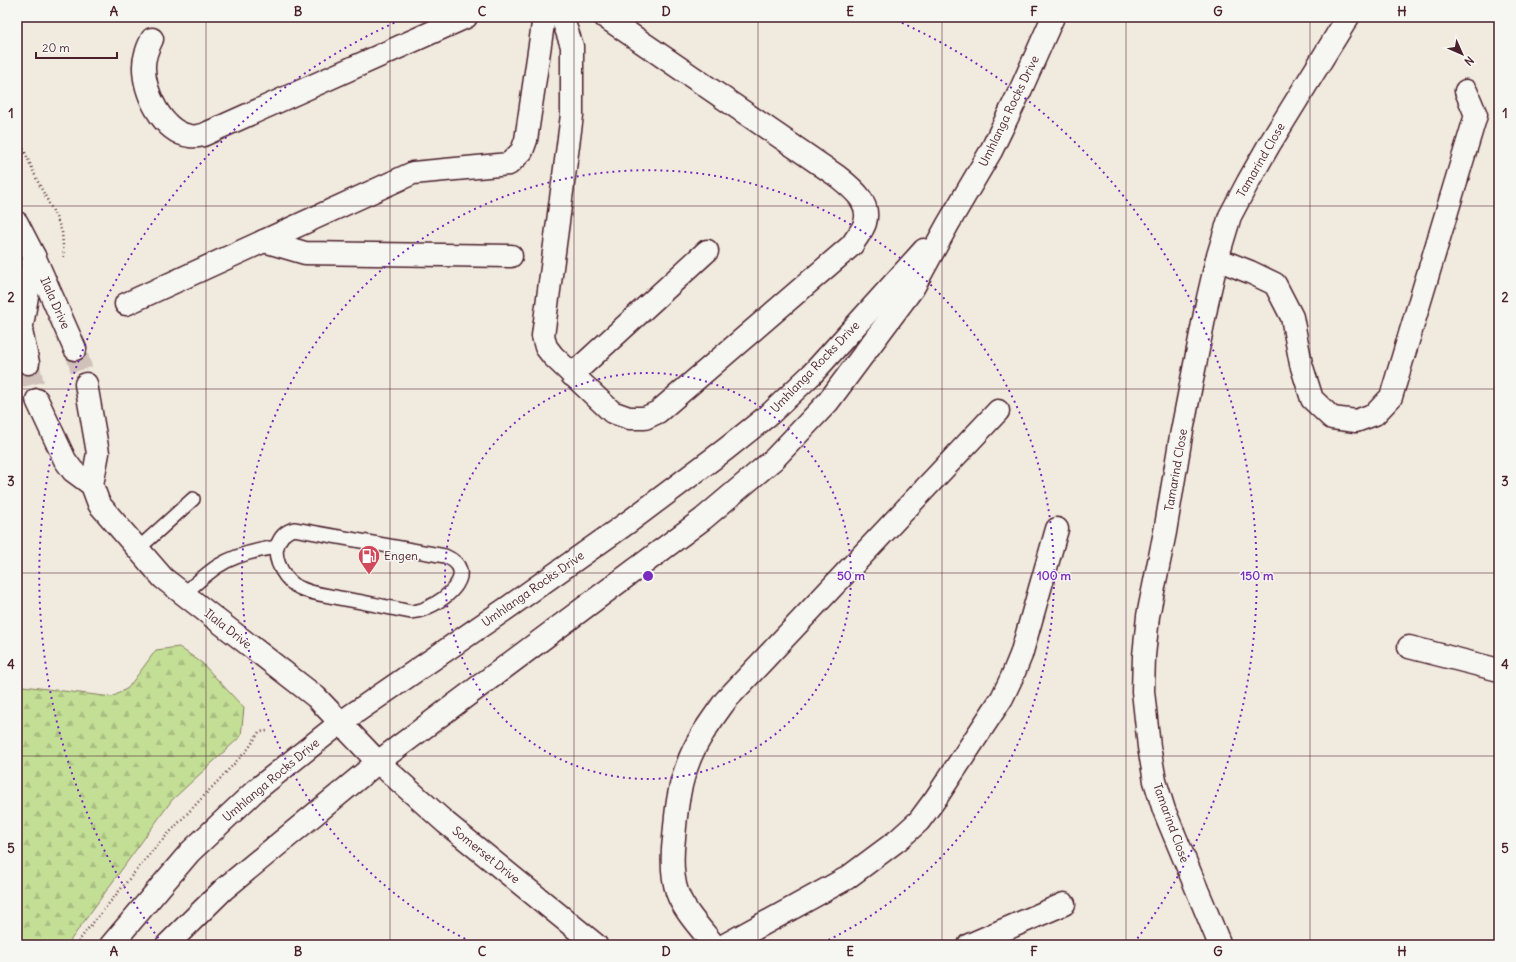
<svg xmlns="http://www.w3.org/2000/svg" width="1516" height="962" font-family="Delius,sans-serif">
<defs>
<pattern id="forest-firs" width="22" height="20" patternUnits="userSpaceOnUse"><rect width="22" height="20" fill="#c3de95"/><path d="M5 1l3.5 6h-7zM16 11l3.5 6h-7z" fill="#a9be81"/></pattern>
</defs>
<rect width="100%" height="100%" fill="#f1ebdf"/>
<filter id="ink" filterUnits="userSpaceOnUse"><feTurbulence type="fractalNoise" baseFrequency=".025" numOctaves="2"/><feDisplacementMap in="SourceGraphic" scale="8" xChannelSelector="R" yChannelSelector="G"/><feConvolveMatrix kernelMatrix="1 2 1 2 8 2 1 2 1" color-interpolation-filters="sRGB"/></filter>
<g filter="url(#ink)">
<path fill="url(#forest-firs)" stroke="#867e60" d="M 179,647 L 202,663 L 244,708 L 241,736 L 172,800 L 67,945 L 17,945 L 17,682 L 23,686 L 112,697 L 128,688 L 156,650 Z"/>
<g fill="none" stroke-linecap="round" stroke-linejoin="round">
<g stroke="#d0c2bb" stroke-width="22" stroke-dasharray="22 11" stroke-linecap="butt">
<path d="M 75,349 L 86,384"/>
<path d="M 28,363 L 37,400"/>
</g>
<g stroke="#4a1f2b" stroke-width="16">
<g id="lane">
<path d="M 294,529 L 445,556 C 480,571 447,600 426,608 C 421,611 416,611 411,612 C 387,607 363,602 339,598 C 326,595 312,594 300,588 C 286,582 273,561 277,546 C 280,537 286,531 294,529 Z"/>
<path d="M 138,549 L 193,499"/>
<path d="M 184,594 C 195,584 206,574 218,566 C 235,555 257,550 277,547"/>
</g>
</g>
<g stroke="#4a1f2b" stroke-width="25">
<g id="street">
<path d="M 562,17 L 572,46 L 572,115 L 543,336 L 546,347 L 553,356 L 612,412 L 629,418 L 645,418 L 658,412 L 852,245 C 856,238 863,230 865,223 C 871,202 852,188 837,176 L 605,17"/>
<path d="M 152,39 C 148,47 144,57 144,66 C 143,91 162,132 190,136 C 194,137 199,136 203,135 L 466,17"/>
<path d="M 17,223 L 34,256 L 75,349"/>
<path d="M 264,241 L 305,253 L 511,256"/>
<path d="M 1217,259 L 1250,272 L 1275,284 L 1292,317 L 1301,364 L 1312,399 L 1332,418 L 1356,421 L 1375,414 L 1391,397 L 1476,115 L 1466,91"/>
<path d="M 126,304 L 413,173 L 509,164 L 522,151 L 526,140 L 544,17"/>
<path d="M 28,363 L 21,331 L 34,256"/>
<path d="M 572,375 L 707,251"/>
<path d="M 86,384 L 98,453 L 92,485 L 99,504 L 163,578 L 316,697 L 378,762 L 446,823 L 596,945"/>
<path d="M 37,400 L 65,460 L 73,471 L 92,485"/>
<path d="M 1409,647 L 1499,670"/>
<path d="M 714,945 C 702,930 683,910 677,892 C 672,876 672,855 674,838 C 676,814 678,789 687,766 C 695,742 711,721 726,700 L 998,411"/>
<path d="M 725,945 L 847,878 L 898,840 L 919,821 L 936,798 L 1002,698 L 1012,677 L 1021,655 L 1057,529"/>
<path d="M 969,945 L 1064,904"/>
<path d="M 1220,945 L 1164,810 L 1155,781 L 1149,747 L 1143,691 L 1144,656 L 1148,616 L 1165,532 L 1181,436 L 1208,298 L 1217,259 L 1230,216 L 1248,182 L 1269,145 L 1348,17"/>
</g>
</g>
<g stroke="#4a1f2b" stroke-width="25">
<g id="secondary">
<path d="M 111,945 L 190,852 L 256,790 L 340,723 L 510,606 L 630,521 L 726,449 L 771,413 L 812,374 L 924,250"/>
<path d="M 167,945 L 224,889 L 378,762 L 703,519 L 774,459 L 828,402 L 913,288 L 948,224 L 991,151 L 1021,89 L 1053,17"/>
</g>
</g>
<g stroke="#4a1f2b" stroke-width="2.5" stroke-dasharray="1 3" stroke-linecap="butt">
<path d="M 17,40 L 22,17"/>
<path d="M 17,134 L 37,180 L 56,217 L 62,232 L 64,259"/>
<path d="M 76,945 L 87,930 L 153,850 L 249,748 L 259,732 L 267,731"/>
</g>
<use href="#lane" stroke="#f6f6f2" stroke-width="13"/>
<use href="#street" stroke="#f6f6f2" stroke-width="22"/>
<use href="#secondary" stroke="#f6f6f2" stroke-width="22"/>
</g>
</g>
<path fill="none" stroke="#4a1f2b" stroke-width="1" stroke-opacity="0.55" d="M 206,17 L 206,945M 390,17 L 390,945M 574,17 L 574,945M 758,17 L 758,945M 942,17 L 942,945M 1126,17 L 1126,945M 1310,17 L 1310,945M 17,206 L 1499,206M 17,389 L 1499,389M 17,573 L 1499,573M 17,756 L 1499,756"/>
<g fill="none" stroke="#7b2cbf" stroke-width="2" stroke-dasharray="2 4">
<circle cx="648" cy="576" r="203"/>
<path d="M476 944A406 406 0 1 1 820 944"/>
<path d="M162 943A609 609 0 0 1 405 18M891 18A609 609 0 0 1 1134 943"/>
</g>
<defs>
<g id="fuel-pin" transform="scale(1.15)"><path d="M0 17L-7.5 6A9.5 9.5 0 1 1 7.5 6Z" fill="#d1495b" stroke="#f6f6f2"/><path d="M-5.5-6h7V0h2V4h1.3V-2.5L3-4.5l.8-.8L6-3V5H2.5V1h-1V6h-7ZM-4.2-4.7v3.2H.2V-4.7Z" fill="#fff"/></g>
</defs>
<g fill-rule="evenodd">
<use href="#fuel-pin" x="369" y="556"/>
</g>
<g text-anchor="middle" stroke-width="3" stroke-linejoin="round" paint-order="stroke">
<g font-size="12" fill="#4a1f2b" stroke="#f6f6f2">
<text transform="translate(1009 111) rotate(-64)" y="4">Umhlanga Rocks Drive</text>
<text transform="translate(1261 160) rotate(-60)" y="4">Tamarind Close</text>
<text transform="translate(55 303) rotate(66)" y="4">Ilala Drive</text>
<text transform="translate(815 367) rotate(-46)" y="4">Umhlanga Rocks Drive</text>
<text transform="translate(1176 470) rotate(-80)" y="4">Tamarind Close</text>
<text transform="translate(533 589) rotate(-35)" y="4">Umhlanga Rocks Drive</text>
<text transform="translate(228 629) rotate(38)" y="4">Ilala Drive</text>
<text transform="translate(271 780) rotate(-40)" y="4">Umhlanga Rocks Drive</text>
<text transform="translate(1171 823) rotate(70)" y="4">Tamarind Close</text>
<text transform="translate(486 855) rotate(39)" y="4">Somerset Drive</text>
</g>
<g font-size="12" fill="#4a1f2b" stroke="#f6f6f2" text-anchor="start">
<text x="384" y="560">Engen</text>
</g>
</g>
<circle cx="648" cy="576" r="6" fill="#7b2cbf" stroke="#f6f6f2" stroke-width="2"/>
<g font-size="12" text-anchor="middle" font-weight="bold" fill="#7b2cbf" stroke="#f6f6f2" stroke-width="3" stroke-linejoin="round" paint-order="stroke">
<text x="851" y="580">50 m</text>
<text x="1054" y="580">100 m</text>
<text x="1257" y="580">150 m</text>
</g>
<rect width="1516" height="962" fill="none" stroke="#f6f6f2" stroke-width="44"/>
<g transform="translate(1462 54) rotate(135)" stroke="#f6f6f2" stroke-width="3" paint-order="stroke">
<path d="M0-3L7 15L0 10L-7 15Z" fill="#4a1f2b"/>
<text y="-6" font-size="11" font-weight="bold" text-anchor="middle" fill="#4a1f2b">N</text>
</g>
<path d="M36 52v6h81v-6" fill="none" stroke="#4a1f2b" stroke-width="2"/>
<text x="42" y="52" font-size="12" fill="#4a1f2b" stroke="#f6f6f2" stroke-width="3" paint-order="stroke">20 m</text>
<rect x="22" y="22" width="1472" height="918" fill="none" stroke="#4a1f2b" stroke-width="1.5"/>
<g font-size="13" text-anchor="middle" font-weight="bold" fill="#4a1f2b">
<text x="114" y="16">A</text>
<text x="298" y="16">B</text>
<text x="482" y="16">C</text>
<text x="666" y="16">D</text>
<text x="850" y="16">E</text>
<text x="1034" y="16">F</text>
<text x="1218" y="16">G</text>
<text x="1402" y="16">H</text>
<text x="11" y="118">1</text>
<text x="1505" y="118">1</text>
<text x="11" y="302">2</text>
<text x="1505" y="302">2</text>
<text x="11" y="486">3</text>
<text x="1505" y="486">3</text>
<text x="11" y="669">4</text>
<text x="1505" y="669">4</text>
<text x="11" y="853">5</text>
<text x="1505" y="853">5</text>
<text x="114" y="956">A</text>
<text x="298" y="956">B</text>
<text x="482" y="956">C</text>
<text x="666" y="956">D</text>
<text x="850" y="956">E</text>
<text x="1034" y="956">F</text>
<text x="1218" y="956">G</text>
<text x="1402" y="956">H</text>
</g>
</svg>
